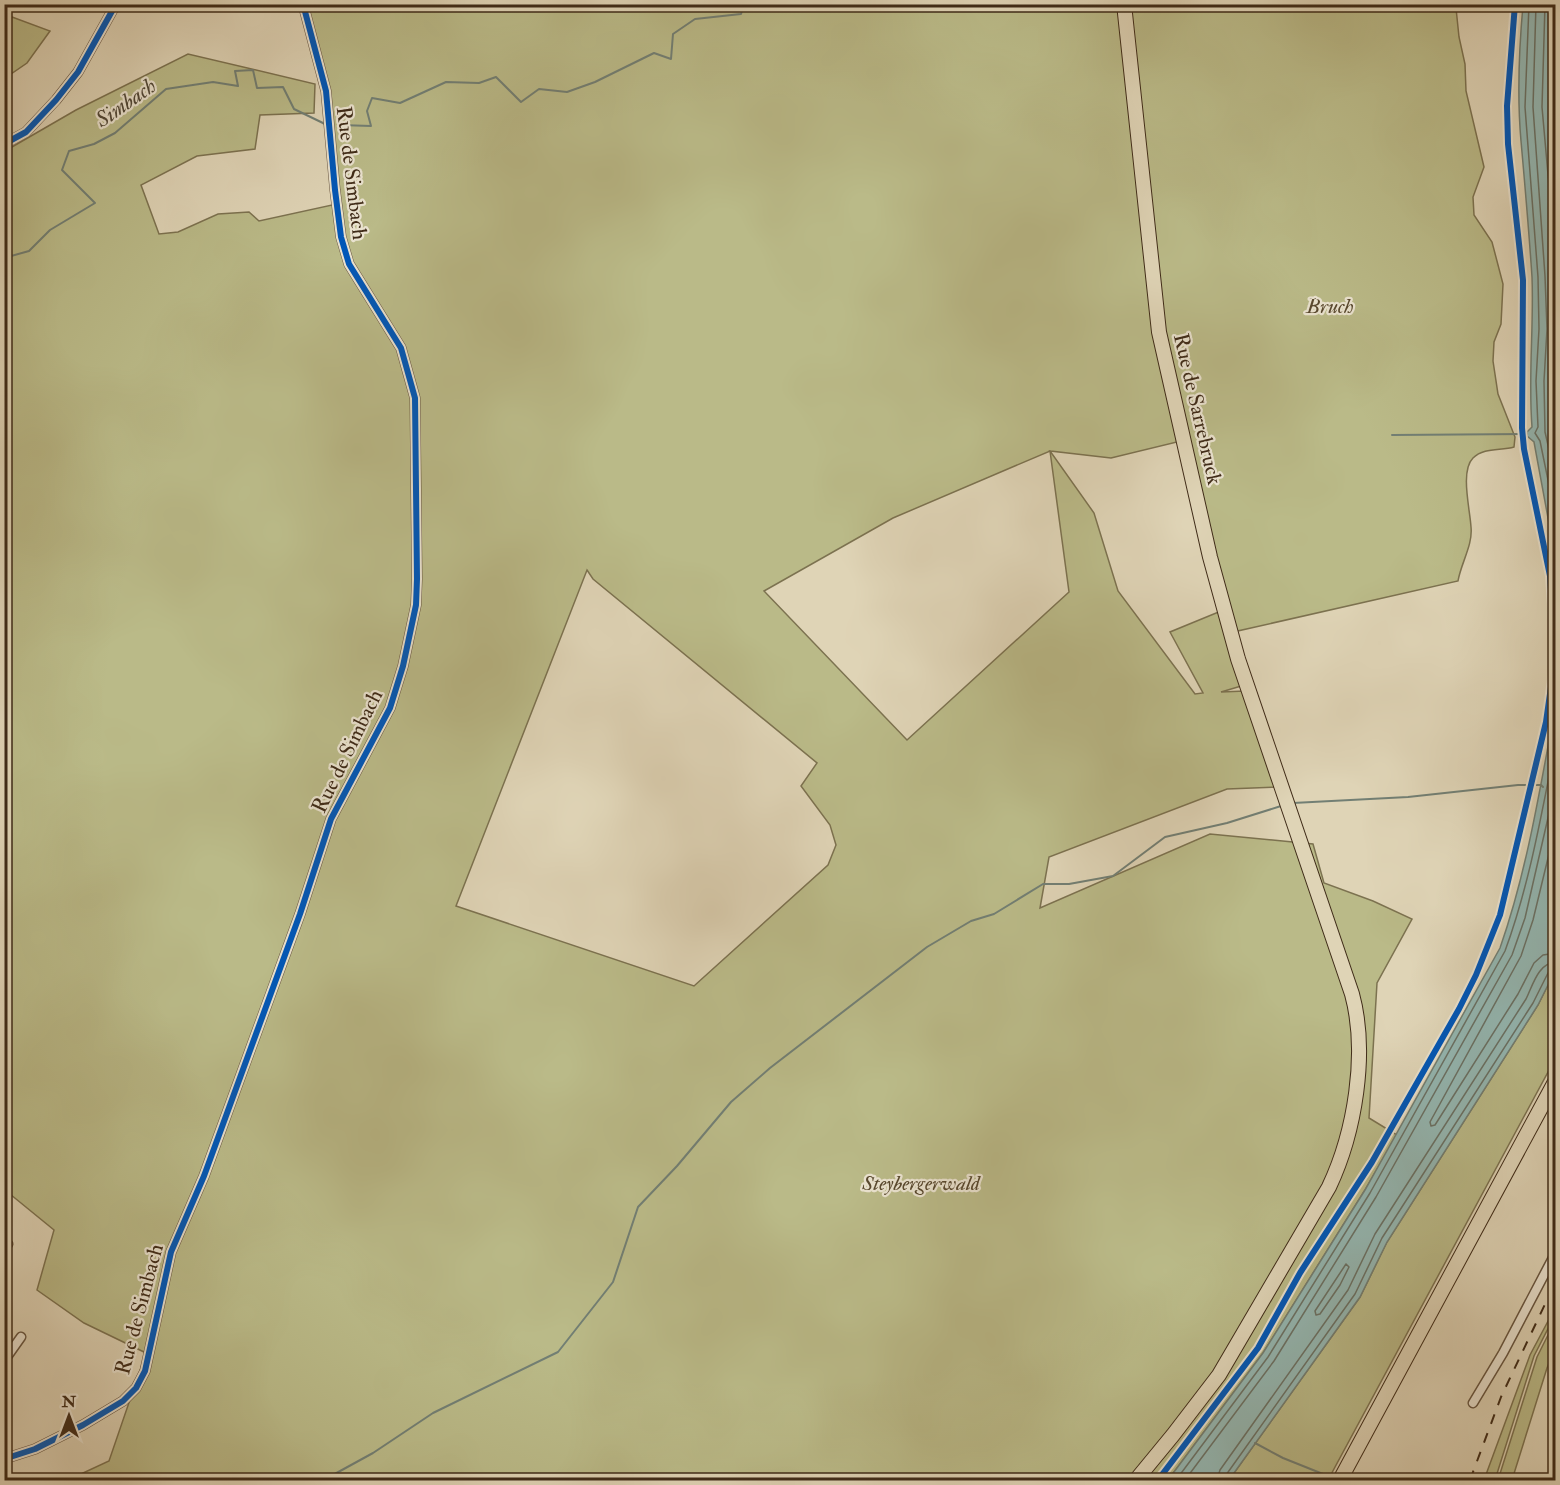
<svg xmlns="http://www.w3.org/2000/svg" width="1560" height="1485" font-family="'IM FELL Double Pica',serif">
<rect width="100%" height="100%" fill="#dfd4b6"/>
<filter id="stains"><feTurbulence type="fractalNoise" baseFrequency=".00333" numOctaves="4"/><feColorMatrix values="0 0 0 0 .2 0 0 0 0 .09 0 0 0 0 .02 0 0 0 .5 -.17"/></filter>
<radialGradient id="worn" r=".72"><stop offset=".6" stop-color="#630" stop-opacity="0"/><stop offset="1" stop-color="#630" stop-opacity=".3"/></radialGradient>
<g fill="#baba88" stroke="#7c7250" stroke-width="1.5" fill-rule="evenodd">
<path d="M 305,5 L 1120,5 L 1155,333 L 1177,442 L 1111,458 L 1050,451 L 1094,513 L 1118,591 L 1195,694 L 1203,693 L 1170,632 L 1221,611 L 1248,684 L 1221,692 L 1245,691 L 1277,787 L 1227,789 L 1049,857 L 1040,908 L 1210,834 L 1313,844 L 1324,883 L 1373,901 L 1412,919 L 1377,983 L 1369,1118 L 1397,1135 L 1365,1190 L 1263,1353 L 1168,1480 L 68,1480 L 109,1461 L 146,1353 L 84,1323 L 37,1290 L 54,1230 L 5,1190 L 5,151 L 76,110 L 188,54 L 315,84 L 314,113 L 260,115 L 255,149 L 197,156 L 141,185 L 159,234 L 178,232 L 218,214 L 249,212 L 259,221 L 337,204 L 331,125 ZM 1050,451 L 1069,592 L 907,740 L 764,591 L 893,518 ZM 587,570 L 593,579 L 817,763 L 801,786 L 830,825 L 836,845 L 828,865 L 694,986 L 456,906 Z"/>
<path d="M 1130,5 L 1458,5 L 1456,8 L 1459,37 L 1465,64 L 1466,91 L 1484,167 L 1473,197 L 1474,215 L 1492,242 L 1503,284 L 1501,324 L 1494,342 L 1493,361 L 1498,394 L 1515,437 L 1514,447 C 1501,451 1484,447 1473,458 C 1460,471 1470,509 1471,527 C 1473,545 1461,563 1458,581 L 1233,632 L 1164,333 Z"/>
<path d="M 12,17 L 50,31 L 27,63 L 5,78 L 5,25 Z"/>
<path d="M 1555,971 L 1555,1059 L 1328,1480 L 1229,1480 L 1360,1297 L 1387,1242 L 1538,1005 Z"/>
<path d="M 1555,1308 L 1555,1315 L 1534,1356 L 1495,1480 L 1484,1480 L 1530,1355 Z"/>
<path d="M 1555,1321 L 1555,1349 L 1547,1368 L 1512,1480 L 1498,1480 L 1537,1357 Z"/>
</g>
<g fill="#94b7b2" stroke="#727f74" stroke-width="1.5">
<path d="M 1523,5 L 1555,5 L 1555,556 L 1534,442 L 1527,436 L 1527,432 L 1532,427 C 1528,377 1534,327 1532,277 C 1529,231 1525,186 1521,141 C 1517,96 1519,49 1523,5 Z"/>
<path d="M 1555,708 L 1555,971 L 1538,1005 L 1387,1242 L 1360,1297 L 1229,1480 L 1168,1480 L 1263,1353 L 1365,1190 L 1500,948 C 1527,871 1540,789 1555,708 Z"/>
</g>
<g fill="none" stroke-linecap="round" stroke-linejoin="round">
<g stroke="#6a7165" stroke-width="1.5">
<path d="M 1529,4 L 1525,107 L 1538,277 L 1539,329 L 1536,381 L 1538,427 L 1535,433 L 1540,441 L 1556,519"/>
<path d="M 1536,4 L 1533,107 L 1545,276 L 1547,329 L 1544,381 L 1545,432 L 1556,480"/>
<path d="M 1545,4 L 1542,107 L 1549,186 L 1556,315"/>
<path d="M 1556,336 L 1553,381 L 1556,434"/>
<path d="M 1556,825 L 1533,920 L 1521,956 L 1430,1122 L 1431,1126 L 1435,1125 L 1518,994 L 1534,963 L 1543,955 L 1556,953"/>
<path d="M 1346,1264 L 1349,1267 L 1340,1285 L 1320,1314 L 1316,1315 L 1315,1311 Z"/>
<path d="M 1176,1480 L 1268,1357 L 1370,1193 L 1505,951 C 1530,883 1542,811 1556,741"/>
<path d="M 1185,1480 L 1274,1361 L 1376,1197 L 1512,955 L 1525,918 L 1556,783"/>
<path d="M 1217,1480 L 1220,1470 L 1348,1290 L 1375,1234 L 1526,999 C 1533,985 1538,963 1556,962"/>
<path d="M 1225,1480 L 1226,1475 L 1355,1294 L 1382,1238 L 1533,1003 L 1548,973 L 1556,970"/>
</g>
<g stroke="#727f74" stroke-width="2">
<path d="M 340,125 L 371,126 L 367,111 L 372,98 L 400,103 L 446,82 L 479,83 L 496,77 L 521,102 L 539,89 L 567,92 L 595,82 L 654,53 L 671,59 L 673,34 L 695,19 L 741,14 L 744,4"/>
<path d="M 4,258 L 29,251 L 50,230 L 95,203 L 62,170 L 69,151 L 94,144 L 115,133 L 166,89 L 213,82 L 238,86 L 235,71 L 253,70 L 257,88 L 283,87 L 294,109 L 325,124"/>
<path d="M 1392,435 L 1527,434"/>
<path d="M 1293,803 L 1408,797 L 1518,785 L 1541,785 L 1543,787"/>
<path d="M 1255,1443 L 1283,1458 L 1323,1474"/>
<path d="M 331,1476 L 373,1453 L 433,1413 L 558,1352 L 613,1282 L 638,1207 L 677,1166 L 731,1102 L 770,1068 L 927,947 L 971,921 L 994,914 L 1043,884 L 1069,884 L 1113,876 L 1165,837 L 1227,823 L 1281,806"/>
</g>
<g stroke="#675540" stroke-width="11">
<g id="street">
<path d="M 4,144 L 26,132 L 56,100 L 78,72 L 116,4"/>
<path d="M 4,1247 L 8,1244"/>
<path d="M 4,1361 L 21,1337"/>
<path d="M 1473,1403 L 1503,1353 L 1556,1252"/>
<path d="M 4,1459 L 35,1449 L 83,1425 L 123,1401 L 136,1388 L 145,1371 L 171,1252 L 204,1176 L 300,914 L 331,819 L 390,708 L 403,666 L 416,605 L 417,579 L 415,398 L 401,348 L 349,264 L 341,237 L 335,190 L 326,91 L 303,4"/>
</g>
</g>
<g stroke="#3f2b18" stroke-width="16">
<g id="primary">
<path d="M 1124,4 L 1159,332 L 1210,557 L 1238,659 L 1352,994 C 1368,1053 1355,1132 1329,1187 L 1219,1375 L 1173,1435 L 1136,1480"/>
<path d="M 1340,1480 L 1556,1080"/>
</g>
</g>
<use href="#street" stroke="#eae3d0" stroke-width="8"/>
<use href="#primary" stroke="#dfd4b6" stroke-width="14"/>
<path stroke="#3f2b18" stroke-width="2" stroke-dasharray="10 10" stroke-linecap="butt" d="M 1470,1480 L 1501,1397 L 1556,1281"/>
<g stroke="#eae3d0" stroke-width="10">
<g id="cycleway">
<path d="M 4,144 L 26,132 L 56,100 L 78,72 L 116,4"/>
<path d="M 4,1459 L 35,1449 L 83,1425 L 123,1401 L 136,1388 L 145,1371 L 171,1252 L 204,1176 L 300,914 L 331,819 L 390,708 L 403,666 L 416,605 L 417,579 L 415,398 L 401,348 L 349,264 L 341,237 L 335,190 L 326,91 L 303,4"/>
<path d="M 1158,1480 L 1258,1348 L 1300,1273 L 1372,1162 L 1459,1009 L 1476,975 L 1500,915 L 1546,722 L 1554,666 L 1553,621 L 1550,576 L 1524,449 L 1522,428 L 1523,280 L 1508,144 L 1507,106 L 1515,4"/>
</g>
</g>
<use href="#cycleway" stroke="#0057b8" stroke-width="6"/>
</g>
<g text-anchor="middle" stroke-width="4.5" stroke-linejoin="round" paint-order="stroke">
<g font-size="21" fill="#3f2b18" stroke="#eae3d0">
<text transform="translate(352 173) rotate(83)" y="7">Rue de Simbach</text>
<text transform="translate(1198 409) rotate(77)" y="7">Rue de Sarrebruck</text>
<text transform="translate(347 751) rotate(-64)" y="7">Rue de Simbach</text>
<text transform="translate(139 1309) rotate(-75)" y="7">Rue de Simbach</text>
</g>
<g font-size="21" font-style="italic" fill="#58482e" stroke="#eae3d0">
<text x="1330" y="313">Bruch</text>
<text x="921" y="1190">Steybergerwald</text>
</g>
<g font-size="22" font-style="italic" fill="#504737" stroke="#eae3d0">
<text transform="translate(125 102) rotate(-35)" y="8">Simbach</text>
</g>
</g>
<rect width="1560" height="1485" fill="none" stroke="#dfd4b6" stroke-width="24"/>
<rect x="6" y="6" width="1548" height="1473" fill="none" stroke="#3f2b18" stroke-width="3"/>
<rect x="12" y="12" width="1536" height="1461" fill="none" stroke="#3f2b18" stroke-width="1.5"/>
<g transform="translate(69 1416)" stroke="#eae3d0" stroke-width="4.5" paint-order="stroke">
<path d="M0-4.5L10 22L0 15L-10 22Z" fill="#3f2b18"/>
<text y="-9" font-size="16" font-weight="bold" text-anchor="middle" fill="#3f2b18">N</text>
</g>
<rect width="100%" height="100%" filter="url(#stains)"/>
<rect width="100%" height="100%" fill="url(#worn)"/>
</svg>
